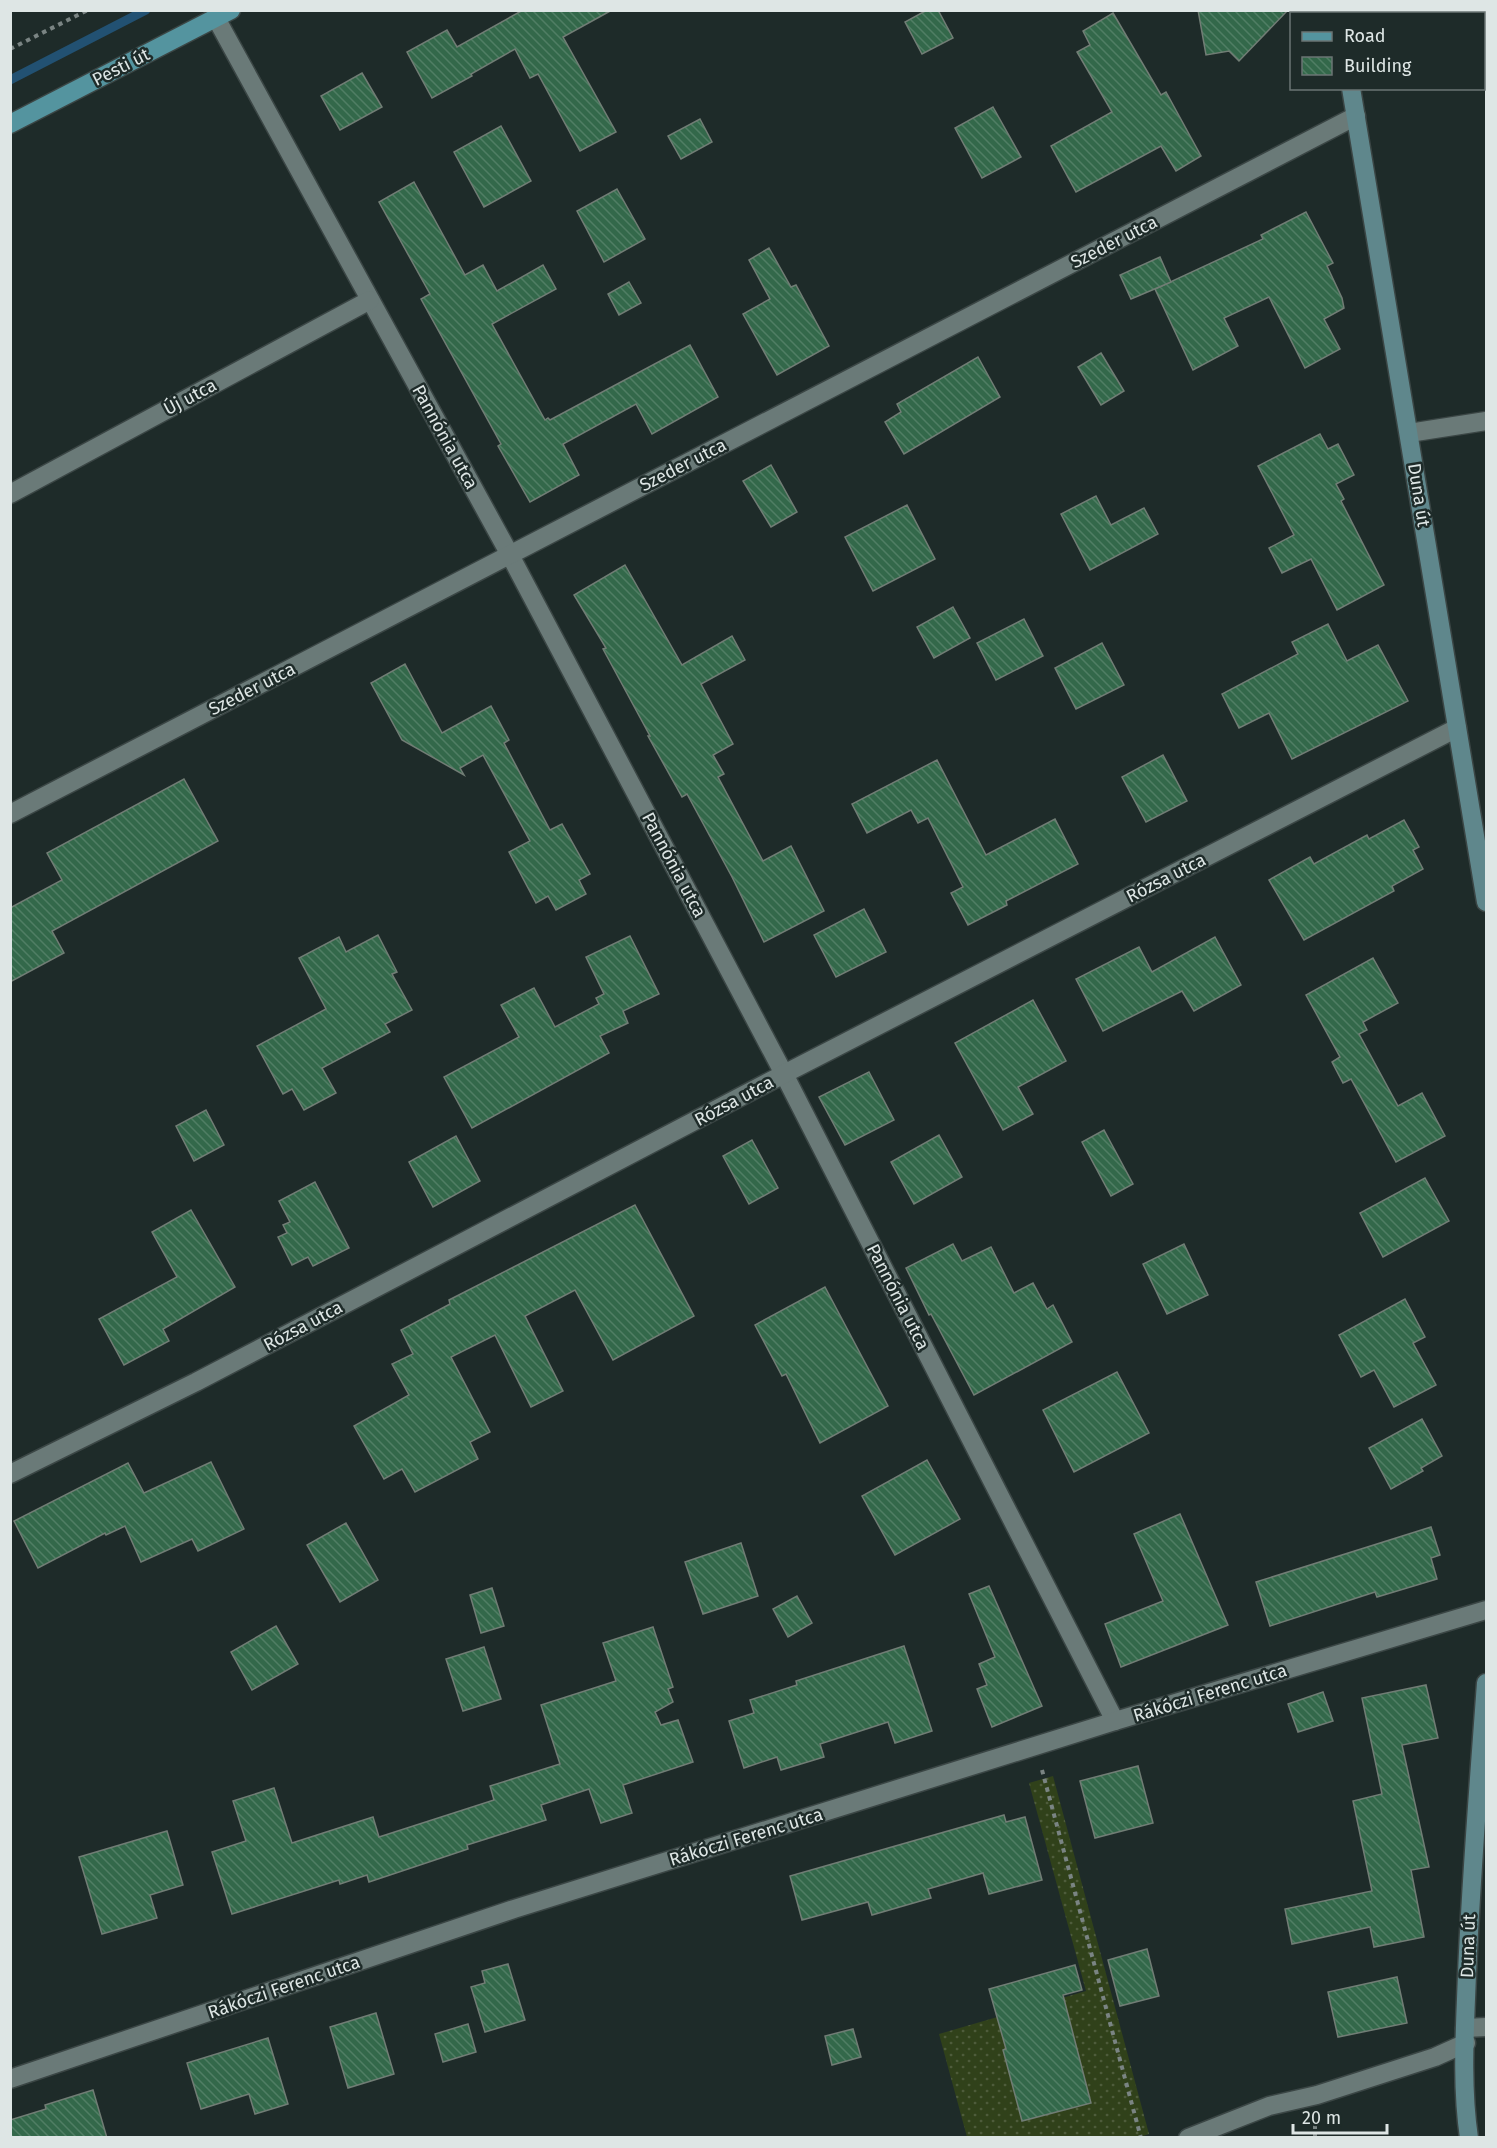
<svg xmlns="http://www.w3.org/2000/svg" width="1497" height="2148" font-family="'Fira Sans',sans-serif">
<defs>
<pattern id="garden-dots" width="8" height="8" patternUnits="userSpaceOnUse" patternTransform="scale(1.5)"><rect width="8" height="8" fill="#30411a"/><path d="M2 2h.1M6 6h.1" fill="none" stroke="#4e5c3b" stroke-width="1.8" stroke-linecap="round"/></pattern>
<pattern id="building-back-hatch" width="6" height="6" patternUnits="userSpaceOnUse" patternTransform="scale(1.5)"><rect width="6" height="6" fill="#33684a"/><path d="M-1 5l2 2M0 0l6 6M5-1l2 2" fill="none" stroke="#507e64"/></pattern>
</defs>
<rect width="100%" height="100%" fill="#1e2b29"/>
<path fill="url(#garden-dots)" d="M 1053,1776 L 1149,2134 L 1137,2138 L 967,2137 L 939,2034 L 1086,1991 L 1029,1783 Z"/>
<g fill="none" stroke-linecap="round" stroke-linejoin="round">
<path stroke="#225172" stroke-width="9" d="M 10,80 L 146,10"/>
</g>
<g fill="url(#building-back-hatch)" stroke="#717d75" stroke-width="1.5">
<path d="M 523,10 L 612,10 L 563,37 L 616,132 L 580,151 L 538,74 L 530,78 L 515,49 L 471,74 L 472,76 L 432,98 L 407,52 L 447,30 L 457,47 Z"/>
<path d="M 927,10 L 938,10 L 953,38 L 922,54 L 905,22 Z"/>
<path d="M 1198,10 L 1288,10 L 1239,61 L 1229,51 L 1206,55 Z"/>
<path d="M 1113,13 L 1161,95 L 1166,92 L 1201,156 L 1176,171 L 1161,146 L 1076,192 L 1051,146 L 1112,112 L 1077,52 L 1090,45 L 1083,31 Z"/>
<path d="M 362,73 L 382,107 L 340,130 L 321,96 Z"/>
<path d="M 993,107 L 1021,157 L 982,178 L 955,128 Z"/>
<path d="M 700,119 L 712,142 L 681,159 L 668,136 Z"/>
<path d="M 501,126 L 531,181 L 484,207 L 454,152 Z"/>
<path d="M 414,182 L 465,275 L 483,265 L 497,291 L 543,265 L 556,289 L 492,324 L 545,420 L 548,418 L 550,420 L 690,345 L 718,397 L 652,434 L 636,404 L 563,444 L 579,475 L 530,502 L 498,446 L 501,444 L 421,299 L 430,294 L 379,202 Z"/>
<path d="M 617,189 L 645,239 L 604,262 L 577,211 Z"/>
<path d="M 1306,212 L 1333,263 L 1327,266 L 1342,298 L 1344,308 L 1324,319 L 1340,349 L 1305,368 L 1269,297 L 1224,318 L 1238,346 L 1193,370 L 1155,289 L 1263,239 L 1261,235 Z"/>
<path d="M 769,248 L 791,287 L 796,285 L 829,346 L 777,375 L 743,314 L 770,299 L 749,260 Z"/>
<path d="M 1160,257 L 1171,282 L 1131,299 L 1120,275 Z"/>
<path d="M 629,282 L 641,303 L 619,315 L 608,294 Z"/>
<path d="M 1101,353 L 1124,391 L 1101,405 L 1078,367 Z"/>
<path d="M 978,357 L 1000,397 L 904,454 L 885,422 L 901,412 L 897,404 Z"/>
<path d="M 1320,434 L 1328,449 L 1338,444 L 1354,475 L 1336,484 L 1344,499 L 1341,501 L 1384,585 L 1337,610 L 1311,559 L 1282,573 L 1269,548 L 1294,535 L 1258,466 Z"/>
<path d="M 771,465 L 797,512 L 771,527 L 743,481 Z"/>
<path d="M 1096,496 L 1111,525 L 1144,508 L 1158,534 L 1090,570 L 1061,514 Z"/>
<path d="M 907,505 L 935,559 L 873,591 L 845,537 Z"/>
<path d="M 625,565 L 682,665 L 732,636 L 745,660 L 701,684 L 733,744 L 713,755 L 724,774 L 718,777 L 763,861 L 791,846 L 824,911 L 764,942 L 732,877 L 687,794 L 682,797 L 648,736 L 650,736 L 603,649 L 606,648 L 574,595 Z"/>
<path d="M 953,607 L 970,638 L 934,658 L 917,627 Z"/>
<path d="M 1024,619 L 1043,656 L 996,680 L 977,643 Z"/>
<path d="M 1328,624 L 1347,661 L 1378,645 L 1408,701 L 1292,759 L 1269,713 L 1239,728 L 1222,694 L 1298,654 L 1292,642 Z"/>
<path d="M 1102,643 L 1124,685 L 1076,709 L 1055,668 Z"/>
<path d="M 405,664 L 442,733 L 491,706 L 509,740 L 504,743 L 550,830 L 562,824 L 590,874 L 579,880 L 586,894 L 556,910 L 548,896 L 536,903 L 509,852 L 530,841 L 483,755 L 460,768 L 464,775 L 402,740 L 371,683 Z"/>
<path d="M 1163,755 L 1187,801 L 1146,822 L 1122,777 Z"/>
<path d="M 937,760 L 986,855 L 1055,819 L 1078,864 L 1006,901 L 1007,905 L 968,925 L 951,893 L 963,887 L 928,818 L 918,823 L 911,810 L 867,833 L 852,804 Z"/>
<path d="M 184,779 L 218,841 L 52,931 L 64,953 L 10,982 L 10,908 L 62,880 L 47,853 Z"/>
<path d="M 1404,820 L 1419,847 L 1413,850 L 1423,869 L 1392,886 L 1394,891 L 1304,940 L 1269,880 L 1310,857 L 1314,864 L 1367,835 L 1369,839 Z"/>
<path d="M 864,909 L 886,952 L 836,977 L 814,935 Z"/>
<path d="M 378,935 L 397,972 L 392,974 L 412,1010 L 385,1024 L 390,1032 L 322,1068 L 336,1093 L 304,1110 L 292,1089 L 283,1094 L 257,1046 L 326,1009 L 299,958 L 339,937 L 346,952 Z"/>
<path d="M 630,936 L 659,994 L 623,1011 L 628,1023 L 600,1036 L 609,1053 L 472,1128 L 444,1077 L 519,1037 L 501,1005 L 534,988 L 555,1027 L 599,1004 L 596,998 L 604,994 L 586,957 Z"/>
<path d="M 1215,937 L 1241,985 L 1194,1011 L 1182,991 L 1103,1031 L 1076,979 L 1139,947 L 1152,972 Z"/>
<path d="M 1373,958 L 1398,1003 L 1363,1022 L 1367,1030 L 1359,1034 L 1398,1106 L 1422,1093 L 1445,1136 L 1396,1162 L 1351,1079 L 1343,1083 L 1332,1062 L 1340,1057 L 1306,995 Z"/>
<path d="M 1033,1000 L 1066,1061 L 1018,1087 L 1033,1114 L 1003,1130 L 955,1043 Z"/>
<path d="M 869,1072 L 894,1120 L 845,1145 L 819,1097 Z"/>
<path d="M 206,1110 L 224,1145 L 194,1161 L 176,1126 Z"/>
<path d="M 1104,1130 L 1133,1184 L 1111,1196 L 1082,1142 Z"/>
<path d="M 939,1135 L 962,1177 L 914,1204 L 891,1162 Z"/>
<path d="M 456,1136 L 480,1181 L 433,1207 L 409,1162 Z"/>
<path d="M 752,1140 L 778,1188 L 749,1204 L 723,1156 Z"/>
<path d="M 1425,1178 L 1449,1221 L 1383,1257 L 1360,1213 Z"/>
<path d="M 315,1182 L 349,1248 L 313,1266 L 308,1257 L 292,1265 L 278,1237 L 287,1233 L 283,1225 L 290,1222 L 279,1201 Z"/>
<path d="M 635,1205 L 694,1316 L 613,1360 L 575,1290 L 525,1316 L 563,1391 L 531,1407 L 495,1335 L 451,1357 L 490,1432 L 470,1442 L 478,1459 L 415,1492 L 402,1469 L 384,1479 L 354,1426 L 409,1395 L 392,1364 L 413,1354 L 401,1330 L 450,1304 L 449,1300 Z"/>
<path d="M 191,1210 L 235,1287 L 163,1329 L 169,1341 L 124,1365 L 99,1319 L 177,1277 L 152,1232 Z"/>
<path d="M 953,1244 L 962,1261 L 991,1247 L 1014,1293 L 1033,1283 L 1047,1309 L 1053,1305 L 1072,1342 L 974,1395 L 931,1314 L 929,1315 L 906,1268 Z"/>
<path d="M 1184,1244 L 1208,1295 L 1167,1314 L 1143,1264 Z"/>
<path d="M 825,1287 L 888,1406 L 820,1443 L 786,1374 L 782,1376 L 755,1325 Z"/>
<path d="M 1405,1299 L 1425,1337 L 1413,1343 L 1436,1385 L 1394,1407 L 1374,1370 L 1361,1377 L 1339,1335 Z"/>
<path d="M 1117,1372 L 1149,1433 L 1074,1472 L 1043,1410 Z"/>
<path d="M 1422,1419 L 1442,1456 L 1421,1468 L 1423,1471 L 1391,1489 L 1369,1448 Z"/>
<path d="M 927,1460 L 960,1519 L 895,1555 L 862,1496 Z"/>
<path d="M 211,1462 L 244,1529 L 198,1551 L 192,1539 L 141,1562 L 125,1526 L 106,1535 L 105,1533 L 38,1568 L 14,1521 L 128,1463 L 144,1493 Z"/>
<path d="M 1180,1514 L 1228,1625 L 1121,1667 L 1105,1624 L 1163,1601 L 1134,1534 Z"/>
<path d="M 346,1523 L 378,1580 L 340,1602 L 307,1545 Z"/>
<path d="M 1431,1527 L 1440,1555 L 1431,1558 L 1437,1579 L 1377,1597 L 1375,1592 L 1270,1626 L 1256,1582 Z"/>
<path d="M 741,1543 L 758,1596 L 703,1614 L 685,1562 Z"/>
<path d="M 989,1586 L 1042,1706 L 992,1727 L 977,1689 L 987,1685 L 979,1664 L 995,1657 L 969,1594 Z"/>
<path d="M 492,1588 L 504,1626 L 481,1633 L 470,1595 Z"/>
<path d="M 797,1596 L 812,1623 L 788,1637 L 773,1609 Z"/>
<path d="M 276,1626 L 298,1664 L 252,1690 L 231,1652 Z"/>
<path d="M 653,1627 L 673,1687 L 668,1689 L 673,1702 L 655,1712 L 661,1725 L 678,1720 L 693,1762 L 623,1785 L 632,1813 L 601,1823 L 589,1789 L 541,1805 L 546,1820 L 467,1845 L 468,1849 L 369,1882 L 367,1875 L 340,1884 L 339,1880 L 232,1914 L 212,1852 L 246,1841 L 233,1801 L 274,1788 L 292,1843 L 373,1817 L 379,1837 L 494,1800 L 490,1786 L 560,1764 L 541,1705 L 616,1681 L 603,1643 Z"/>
<path d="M 904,1646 L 932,1731 L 895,1743 L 888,1722 L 820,1744 L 824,1757 L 781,1770 L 777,1757 L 744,1768 L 729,1721 L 754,1713 L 750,1700 L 797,1685 L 796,1681 Z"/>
<path d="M 484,1647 L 501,1699 L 463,1711 L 446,1659 Z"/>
<path d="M 1426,1685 L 1438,1738 L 1402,1745 L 1429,1867 L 1411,1870 L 1424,1937 L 1374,1947 L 1370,1927 L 1292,1944 L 1285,1909 L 1372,1891 L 1353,1801 L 1382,1794 L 1362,1698 Z"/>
<path d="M 1323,1692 L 1333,1721 L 1298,1732 L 1288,1704 Z"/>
<path d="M 1138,1766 L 1153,1823 L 1095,1838 L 1080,1781 Z"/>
<path d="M 1004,1815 L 1006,1822 L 1025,1817 L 1042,1880 L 989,1894 L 983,1873 L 928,1889 L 931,1898 L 872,1915 L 868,1902 L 802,1920 L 790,1876 Z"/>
<path d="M 167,1831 L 183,1885 L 150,1895 L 157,1918 L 102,1934 L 79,1857 Z"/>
<path d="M 1147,1949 L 1159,1996 L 1120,2006 L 1108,1960 Z"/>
<path d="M 508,1964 L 525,2020 L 485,2032 L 471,1987 L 485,1983 L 482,1971 Z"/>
<path d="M 1075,1965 L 1082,1990 L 1063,1995 L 1091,2103 L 1022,2121 L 1003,2050 L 1006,2049 L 989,1989 Z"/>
<path d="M 1397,1977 L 1407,2023 L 1338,2037 L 1328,1992 Z"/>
<path d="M 376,2013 L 394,2074 L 348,2088 L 330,2027 Z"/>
<path d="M 468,2024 L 476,2052 L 443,2062 L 435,2034 Z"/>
<path d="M 853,2029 L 861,2057 L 832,2065 L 825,2036 Z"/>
<path d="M 268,2038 L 288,2104 L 255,2114 L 249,2094 L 201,2109 L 187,2063 Z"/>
<path d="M 93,2090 L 107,2138 L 10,2138 L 10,2120 L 46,2109 L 45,2105 Z"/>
</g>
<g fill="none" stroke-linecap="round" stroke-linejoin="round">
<g stroke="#3b4645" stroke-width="21">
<g id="street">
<path d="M 216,18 L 510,555 L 784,1074 L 1115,1721"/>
<path d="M 1409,433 L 1486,421"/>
<path d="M 10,494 L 370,300"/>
<path d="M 10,814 L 1356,116"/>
<path d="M 10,1474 L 196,1382 L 784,1074 L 1457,728"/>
<path d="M 1465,2028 L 1486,2027"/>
<path d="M 10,2079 L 514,1909 L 1115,1721 L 1486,1610"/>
<path d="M 1188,2138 L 1269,2106 L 1317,2095 L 1435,2057 L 1466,2043"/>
</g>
</g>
<g stroke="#3b4645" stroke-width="21">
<g id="secondary">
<path d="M 1338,10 L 1339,14"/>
<path d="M 1351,88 L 1486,902"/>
<path d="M 1469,2138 C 1461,2084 1465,2028 1467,1974 C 1471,1877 1479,1780 1486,1683"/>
</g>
</g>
<g stroke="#3b4645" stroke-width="21">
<path id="primary" d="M 10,124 L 231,10"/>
</g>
<g stroke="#7a8483" stroke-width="4" stroke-dasharray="4.5 4.5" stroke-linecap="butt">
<path d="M 10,49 L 88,10"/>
<path d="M 1042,1770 L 1141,2138"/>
<path d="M 1315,2138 L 1315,2120"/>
</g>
<use href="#street" stroke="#6a7a78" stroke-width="18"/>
<use href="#secondary" stroke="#5f878c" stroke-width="18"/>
<use href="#primary" stroke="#54949f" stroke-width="18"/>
</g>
<g text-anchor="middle" stroke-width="5" stroke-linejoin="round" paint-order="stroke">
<g font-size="18" fill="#dee6e5" stroke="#1e2b29">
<text transform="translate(121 67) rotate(-27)" y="6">Pesti út</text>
<text transform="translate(1114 242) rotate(-27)" y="6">Szeder utca</text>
<text transform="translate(190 397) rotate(-28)" y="6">Új utca</text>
<text transform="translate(445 437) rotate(61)" y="6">Pannónia utca</text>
<text transform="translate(683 465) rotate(-27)" y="6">Szeder utca</text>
<text transform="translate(1419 495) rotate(81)" y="6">Duna út</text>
<text transform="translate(252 689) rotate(-27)" y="6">Szeder utca</text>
<text transform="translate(674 865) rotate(62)" y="6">Pannónia utca</text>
<text transform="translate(1166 878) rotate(-27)" y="6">Rózsa utca</text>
<text transform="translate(734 1101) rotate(-28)" y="6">Rózsa utca</text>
<text transform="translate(898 1297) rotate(63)" y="6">Pannónia utca</text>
<text transform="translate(303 1326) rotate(-28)" y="6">Rózsa utca</text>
<text transform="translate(1210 1693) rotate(-17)" y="6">Rákóczi Ferenc utca</text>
<text transform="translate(746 1837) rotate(-17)" y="6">Rákóczi Ferenc utca</text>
<text transform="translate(1468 1946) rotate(-88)" y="6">Duna út</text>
<text transform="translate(284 1987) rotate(-19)" y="6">Rákóczi Ferenc utca</text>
</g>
</g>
<rect width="1497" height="2148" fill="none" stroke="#dee6e5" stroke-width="24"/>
<rect x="1290" y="12" width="195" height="78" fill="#1e2b29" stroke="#6b7674" stroke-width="1.5"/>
<rect x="1302" y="32" width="30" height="9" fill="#54949f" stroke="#6b7674" stroke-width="1.5"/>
<text x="1344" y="42" font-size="18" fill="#dee6e5">Road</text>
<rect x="1302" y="57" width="30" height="18" fill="url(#building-back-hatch)" stroke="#6b7674" stroke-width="1.5"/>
<text x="1344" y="72" font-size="18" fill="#dee6e5">Building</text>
<path d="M1293 2124v9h94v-9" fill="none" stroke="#dee6e5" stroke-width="3"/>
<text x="1302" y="2124" font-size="18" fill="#dee6e5" stroke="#1e2b29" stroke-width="4.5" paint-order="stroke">20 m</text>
</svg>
